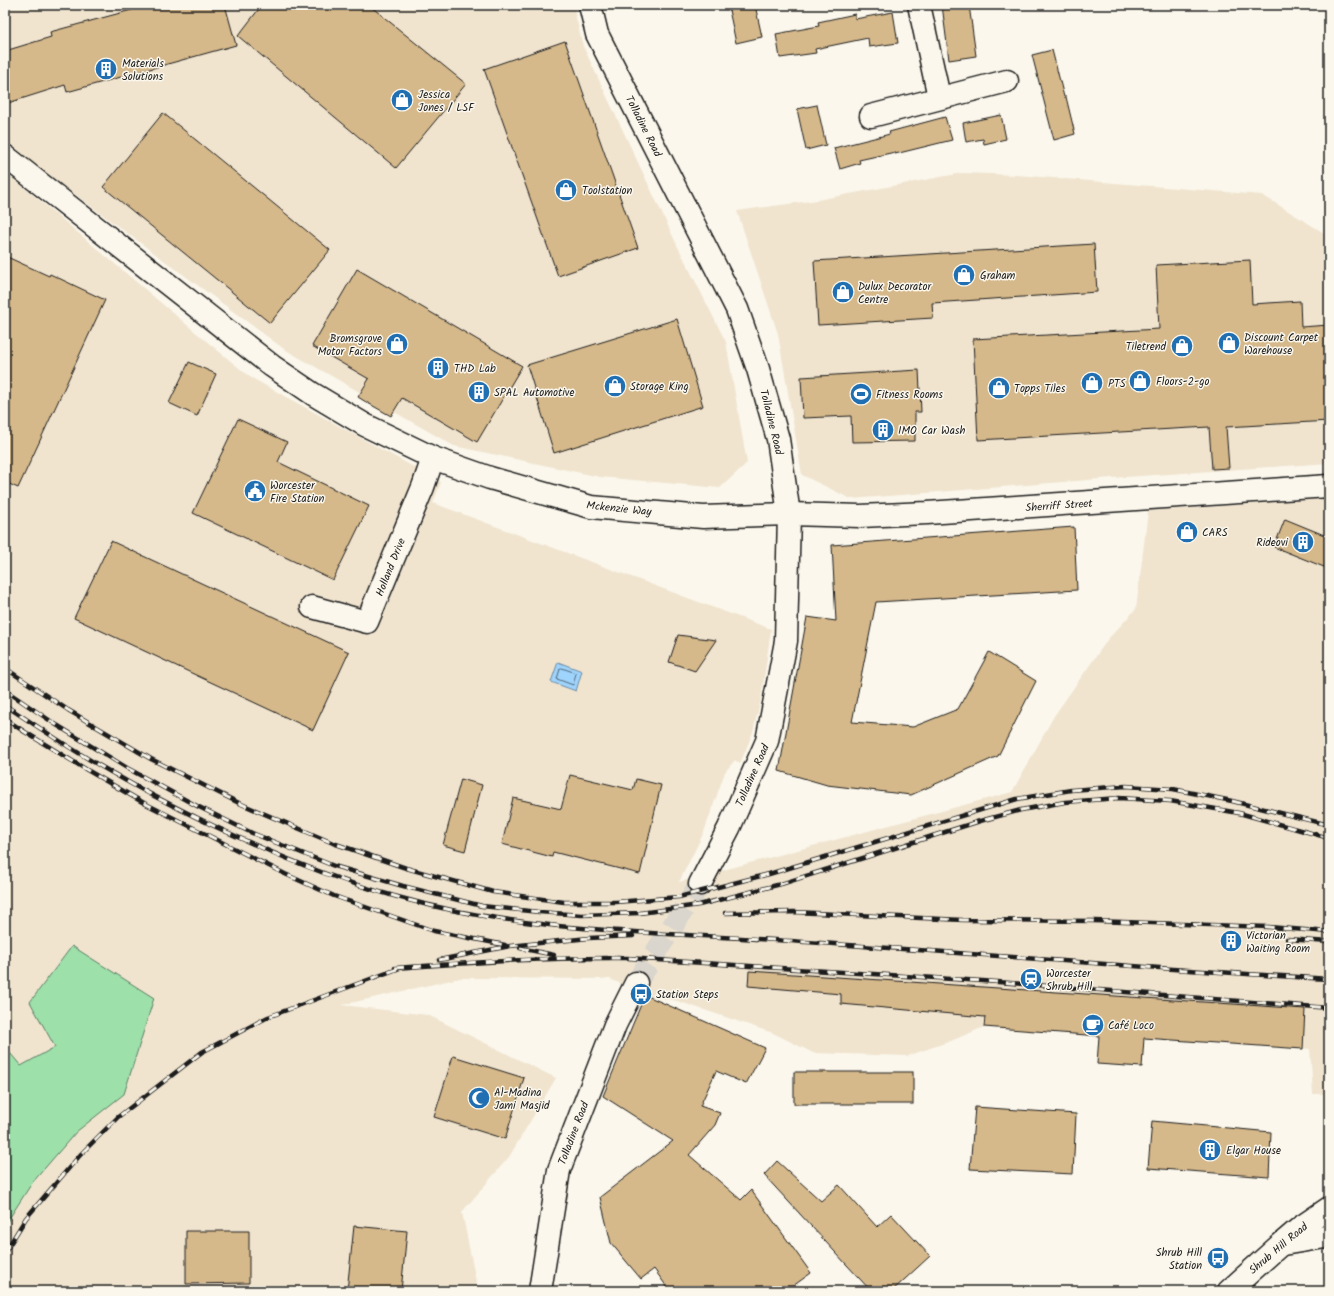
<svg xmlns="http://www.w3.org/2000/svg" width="1334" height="1296" font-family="Kalam,sans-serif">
<rect width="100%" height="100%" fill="#fbf7ec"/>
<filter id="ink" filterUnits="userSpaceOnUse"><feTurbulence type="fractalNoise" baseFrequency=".025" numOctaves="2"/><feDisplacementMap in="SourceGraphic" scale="8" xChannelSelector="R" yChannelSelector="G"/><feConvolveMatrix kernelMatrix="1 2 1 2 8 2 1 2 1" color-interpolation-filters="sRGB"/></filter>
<g filter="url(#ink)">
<g fill="#f0e4cf">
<path d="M 5,5 L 443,5 L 445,8 L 484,5 L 573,5 L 583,46 L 677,245 L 726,342 L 747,463 L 720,488 L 600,477 L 454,446 L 284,349 L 5,143 Z"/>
<path d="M 5,171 L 199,335 L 250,377 L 441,482 L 433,503 L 771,629 L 761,699 L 753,732 L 740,764 L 735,760 L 725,772 L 704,832 L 679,882 L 1012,792 L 1054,716 L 1108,639 L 1136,609 L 1148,511 L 1329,498 L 1329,1094 L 1313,1094 L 1310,1049 L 1144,1038 L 1142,1067 L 1097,1064 L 1099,1036 L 984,1027 L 951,1041 L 907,1056 L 813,1053 L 773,1033 L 677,1001 L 645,995 L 610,979 L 460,978 L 342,1005 L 428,1015 L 556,1078 L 509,1157 L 462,1212 L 478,1291 L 5,1291 Z"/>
<path d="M 962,173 L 1017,175 L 1262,195 L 1329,236 L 1329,463 L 1112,478 L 851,499 L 802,475 L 778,334 L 737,211 L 817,200 Z"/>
</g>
<path fill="#9de0aa" stroke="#5c7e63" d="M 72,946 L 154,998 L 124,1094 L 76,1132 L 32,1183 L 5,1225 L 5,1047 L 21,1066 L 55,1047 L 30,1002 Z"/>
<path fill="#9fd4fd" stroke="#6b8aa3" d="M 558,662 L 582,671 L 576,691 L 551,682 Z"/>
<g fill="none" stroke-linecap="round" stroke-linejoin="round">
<path stroke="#506676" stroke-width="1" d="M 562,668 L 576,673 L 573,685 L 557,679 L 560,669 Z"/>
</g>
<g fill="#d6b98b" stroke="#1c1c1c">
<path d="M 150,5 L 225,5 L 236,45 L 67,92 L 65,85 L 5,104 L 5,51 L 51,37 L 50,32 Z"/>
<path d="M 262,5 L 369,5 L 466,84 L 396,168 L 238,36 Z"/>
<path d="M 728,5 L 755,5 L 762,37 L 736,43 Z"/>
<path d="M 942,5 L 969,5 L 976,56 L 949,60 Z"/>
<path d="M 893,12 L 898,43 L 869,47 L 868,38 L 815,49 L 816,53 L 780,58 L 776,34 L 819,26 L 818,22 L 855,14 L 855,19 Z"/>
<path d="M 565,41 L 638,248 L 558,276 L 484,69 Z"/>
<path d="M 1052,50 L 1064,97 L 1066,97 L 1075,134 L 1054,140 L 1032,55 Z"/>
<path d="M 817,105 L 826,145 L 806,150 L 797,109 Z"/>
<path d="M 163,113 L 330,250 L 270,323 L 103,187 Z"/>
<path d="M 1001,115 L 1006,139 L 984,144 L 983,139 L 966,142 L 963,123 Z"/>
<path d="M 945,117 L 952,140 L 895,154 L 895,152 L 859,160 L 860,163 L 840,169 L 834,148 L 890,134 L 889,132 Z"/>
<path d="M 1094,244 L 1097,292 L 932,303 L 933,318 L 818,325 L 814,261 Z"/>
<path d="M 5,256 L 49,276 L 50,274 L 105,300 L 18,488 L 5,482 Z"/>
<path d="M 1250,260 L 1252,304 L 1300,301 L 1301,327 L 1329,325 L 1329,421 L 1226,427 L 1229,468 L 1212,469 L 1209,427 L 978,440 L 973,339 L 1159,329 L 1156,265 Z"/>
<path d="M 357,269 L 522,366 L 477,442 L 402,398 L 391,416 L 366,402 L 358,397 L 369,379 L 312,346 Z"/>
<path d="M 677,319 L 703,406 L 554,453 L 527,365 Z"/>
<path d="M 189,362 L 216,374 L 197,416 L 169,403 Z"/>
<path d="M 919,370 L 921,412 L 915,412 L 915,441 L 852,442 L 851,416 L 803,418 L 801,377 Z"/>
<path d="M 238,419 L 287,442 L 278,462 L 369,506 L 333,580 L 193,513 Z"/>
<path d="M 1285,519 L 1329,537 L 1329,569 L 1274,547 Z"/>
<path d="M 1074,527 L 1077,590 L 876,602 L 852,722 L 913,727 L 958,709 L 989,652 L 1036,681 L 998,756 L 911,795 L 827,785 L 779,771 L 807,617 L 836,621 L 832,545 Z"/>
<path d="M 111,541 L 349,652 L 313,730 L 74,618 Z"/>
<path d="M 678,635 L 716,640 L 695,671 L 669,662 Z"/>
<path d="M 570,775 L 633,790 L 636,779 L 661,785 L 640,874 L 553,852 L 552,857 L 502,844 L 513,798 L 561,809 Z"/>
<path d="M 461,779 L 482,785 L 465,851 L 443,845 Z"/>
<path d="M 749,971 L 1305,1009 L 1303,1049 L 1144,1038 L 1142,1067 L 1097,1064 L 1099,1036 L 984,1027 L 985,1017 L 841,1004 L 841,994 L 748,986 Z"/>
<path d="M 645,995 L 765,1048 L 746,1084 L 716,1071 L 700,1106 L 720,1113 L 715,1125 L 689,1155 L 741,1200 L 751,1190 L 811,1273 L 786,1291 L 670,1291 L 654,1269 L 641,1279 L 611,1243 L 600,1197 L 673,1141 L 603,1096 Z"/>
<path d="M 453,1056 L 524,1078 L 505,1139 L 434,1117 Z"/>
<rect x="794" y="1072" width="119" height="32"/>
<path d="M 975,1107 L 1076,1114 L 1073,1174 L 970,1169 Z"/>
<path d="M 1152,1121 L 1271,1132 L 1269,1177 L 1148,1168 Z"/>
<path d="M 777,1161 L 821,1201 L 839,1185 L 877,1227 L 891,1214 L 930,1256 L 892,1291 L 871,1291 L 764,1175 Z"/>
<path d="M 354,1226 L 407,1231 L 401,1291 L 347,1291 Z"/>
<path d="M 186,1231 L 249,1231 L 249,1283 L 186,1284 Z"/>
</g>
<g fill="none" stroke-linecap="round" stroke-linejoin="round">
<path stroke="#dad6cd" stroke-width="22" stroke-dasharray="22 11" stroke-linecap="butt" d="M 636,983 L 700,884"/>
<g stroke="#1c1c1c" stroke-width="25">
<g id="street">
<path d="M 919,5 L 939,97"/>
<path d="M 871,116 L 1007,81"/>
<path d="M 5,156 L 272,366 L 313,394 L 365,425 L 433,458 L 490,478 L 591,507 L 703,517 L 789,514"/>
<path d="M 312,607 L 367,622 L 423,487 L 433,458"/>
</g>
</g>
<g stroke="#1c1c1c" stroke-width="25">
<g id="secondary">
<path d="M 590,5 L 597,34 L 737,309 L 758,369 L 778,439 L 789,514 L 786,641 L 767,741 L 729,828 L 700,884"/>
<path d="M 789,514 L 860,516 L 927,513 L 1329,486"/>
<path d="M 1283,1244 L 1325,1237 L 1329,1238"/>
<path d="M 540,1291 L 559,1170 L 615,1025 L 636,983"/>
<path d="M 1229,1291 L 1280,1245 L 1301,1227 L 1329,1208"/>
</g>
</g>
<use href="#street" stroke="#fbf7ec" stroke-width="22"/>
<use href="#secondary" stroke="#fbf7ec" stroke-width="22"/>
<g stroke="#1c1c1c" stroke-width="4.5">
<g id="rail">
<path d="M 5,668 L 68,710 L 151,759 L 239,803 L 333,843 L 406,868 L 493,892 L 564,902 L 616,902 L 679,897 L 769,874 L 1017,799 L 1071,790 L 1126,786 L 1173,789 L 1232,801 L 1329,825"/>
<path d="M 5,690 L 55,724 L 127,768 L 197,806 L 252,833 L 334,866 L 403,886 L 482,906 L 539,912 L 582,915 L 640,913 L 699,905 L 781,884 L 980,821 L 1021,810 L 1065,802 L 1119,798 L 1170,801 L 1239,813 L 1329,838"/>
<path d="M 5,705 C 41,729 78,754 116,775 C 148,794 181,810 214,826 C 273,854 332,879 394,896 C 523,933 659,932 791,941 C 971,953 1150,969 1329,979"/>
<path d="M 5,719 L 25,732 L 87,770 L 144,803 L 285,874 L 334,896 L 434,931 L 505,945"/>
<path d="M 725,913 L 794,912 L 963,920 L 1094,921 L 1269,927 L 1329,932"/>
<path d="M 1287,939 L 1329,942"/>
<path d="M 520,948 L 554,955"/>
<path d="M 439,960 L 510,946 L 589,938 L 633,936"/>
<path d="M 395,968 C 473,962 549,957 627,958 L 998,982 L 1329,1008"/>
<path d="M 5,1252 L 26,1218 L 81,1154 L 118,1117 L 202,1052 L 268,1017 L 400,968"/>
</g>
</g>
<use href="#rail" stroke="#fbf7ec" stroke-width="3" stroke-dasharray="9" stroke-linecap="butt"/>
</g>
</g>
<defs>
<g id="building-disc" transform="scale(1.15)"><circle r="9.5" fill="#1f6fb2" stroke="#fbf7ec"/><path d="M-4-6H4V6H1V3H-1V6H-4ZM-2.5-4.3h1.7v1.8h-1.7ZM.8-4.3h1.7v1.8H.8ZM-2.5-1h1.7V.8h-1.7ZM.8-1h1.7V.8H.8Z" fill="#fff"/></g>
<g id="shop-disc" transform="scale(1.15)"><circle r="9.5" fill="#1f6fb2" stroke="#fbf7ec"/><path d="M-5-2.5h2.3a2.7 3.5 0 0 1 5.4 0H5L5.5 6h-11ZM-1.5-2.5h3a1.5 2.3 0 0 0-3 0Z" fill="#fff"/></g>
<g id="stadium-disc" transform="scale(1.15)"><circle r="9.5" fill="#1f6fb2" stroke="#fbf7ec"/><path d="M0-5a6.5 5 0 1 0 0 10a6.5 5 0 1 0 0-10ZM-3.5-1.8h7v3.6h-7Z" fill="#fff"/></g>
<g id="civic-disc" transform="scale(1.15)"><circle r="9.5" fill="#1f6fb2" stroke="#fbf7ec"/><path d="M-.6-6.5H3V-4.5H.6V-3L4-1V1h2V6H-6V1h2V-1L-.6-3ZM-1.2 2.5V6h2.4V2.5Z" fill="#fff"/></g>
<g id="station-disc" transform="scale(1.15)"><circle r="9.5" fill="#1f6fb2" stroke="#fbf7ec"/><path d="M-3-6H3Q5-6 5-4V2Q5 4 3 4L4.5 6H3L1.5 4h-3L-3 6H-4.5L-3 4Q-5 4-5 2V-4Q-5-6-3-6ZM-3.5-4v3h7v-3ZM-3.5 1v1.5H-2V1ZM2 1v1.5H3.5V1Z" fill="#fff"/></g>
<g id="bus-disc" transform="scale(1.15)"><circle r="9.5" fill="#1f6fb2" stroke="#fbf7ec"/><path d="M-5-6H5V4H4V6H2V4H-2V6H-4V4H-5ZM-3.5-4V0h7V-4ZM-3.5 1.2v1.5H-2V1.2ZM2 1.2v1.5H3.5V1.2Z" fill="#fff"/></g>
<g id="cafe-disc" transform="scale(1.15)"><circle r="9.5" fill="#1f6fb2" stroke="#fbf7ec"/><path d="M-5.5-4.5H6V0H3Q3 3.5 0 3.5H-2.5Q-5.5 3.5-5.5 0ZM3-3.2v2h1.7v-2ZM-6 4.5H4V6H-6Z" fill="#fff"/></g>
<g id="mosque-disc" transform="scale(1.15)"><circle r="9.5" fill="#1f6fb2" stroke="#fbf7ec"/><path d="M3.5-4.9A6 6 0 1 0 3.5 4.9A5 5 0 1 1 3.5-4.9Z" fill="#fff"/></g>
</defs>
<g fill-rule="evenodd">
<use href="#building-disc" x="106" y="69"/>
<use href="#shop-disc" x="402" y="100"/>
<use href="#shop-disc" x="566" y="190"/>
<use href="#shop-disc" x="964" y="275"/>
<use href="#shop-disc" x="843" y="292"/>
<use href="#shop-disc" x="1229" y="343"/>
<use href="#shop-disc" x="397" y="344"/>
<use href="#shop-disc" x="1182" y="346"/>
<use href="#building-disc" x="438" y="368"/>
<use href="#shop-disc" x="1140" y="381"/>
<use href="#shop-disc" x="1092" y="383"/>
<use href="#shop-disc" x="615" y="386"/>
<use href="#shop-disc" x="999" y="388"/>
<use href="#building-disc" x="479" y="392"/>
<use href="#stadium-disc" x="861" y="394"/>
<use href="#building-disc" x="883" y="430"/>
<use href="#civic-disc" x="255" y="491"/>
<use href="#shop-disc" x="1187" y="532"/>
<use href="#building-disc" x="1303" y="542"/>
<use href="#building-disc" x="1231" y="941"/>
<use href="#station-disc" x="1031" y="979"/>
<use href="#bus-disc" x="641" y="994"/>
<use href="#cafe-disc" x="1093" y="1025"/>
<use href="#mosque-disc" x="479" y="1098"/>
<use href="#building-disc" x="1210" y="1150"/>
<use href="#bus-disc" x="1218" y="1258"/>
</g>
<g text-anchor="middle" stroke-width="3" stroke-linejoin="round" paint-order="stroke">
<g font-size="11" fill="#1c1c1c" stroke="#fbf7ec" text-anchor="start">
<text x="122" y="67">Materials<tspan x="122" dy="13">Solutions</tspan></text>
<text x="418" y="98">Jessica<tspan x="418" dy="13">Jones / LSF</tspan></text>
<text x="582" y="194">Toolstation</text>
<text x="980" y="279">Graham</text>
<text x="858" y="290">Dulux Decorator<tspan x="858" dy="13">Centre</tspan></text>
<text x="1244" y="341">Discount Carpet<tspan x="1244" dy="13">Warehouse</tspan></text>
<text x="382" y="342" text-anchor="end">Bromsgrove<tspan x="382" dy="13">Motor Factors</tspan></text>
<text x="1166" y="350" text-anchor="end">Tiletrend</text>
<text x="454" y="372">THD Lab</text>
<text x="1156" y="385">Floors-2-go</text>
<text x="1108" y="387">PTS</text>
<text x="630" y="390">Storage King</text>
<text x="1014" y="392">Topps Tiles</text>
<text x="494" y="396">SPAL Automotive</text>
<text x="876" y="398">Fitness Rooms</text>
<text x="898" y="434">IMO Car Wash</text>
<text x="270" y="489">Worcester<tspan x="270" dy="13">Fire Station</tspan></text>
<text x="1202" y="536">CARS</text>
<text x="1288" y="546" text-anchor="end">Rideovi</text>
<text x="1246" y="939">Victorian<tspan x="1246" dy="13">Waiting Room</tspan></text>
<text x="1046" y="977">Worcester<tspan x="1046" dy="13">Shrub Hill</tspan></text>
<text x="656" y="998">Station Steps</text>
<text x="1108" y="1029">Café Loco</text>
<text x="494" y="1096">Al-Madina<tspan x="494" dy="13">Jami Masjid</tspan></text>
<text x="1226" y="1154">Elgar House</text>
<text x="1202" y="1256" text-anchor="end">Shrub Hill<tspan x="1202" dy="13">Station</tspan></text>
</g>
<g font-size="11" fill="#1c1c1c" stroke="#fbf7ec">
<text transform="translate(644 126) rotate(63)" y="4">Tolladine Road</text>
<text transform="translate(772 422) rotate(76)" y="4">Tolladine Road</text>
<text transform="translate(1059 505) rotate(-4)" y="4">Sherriff Street</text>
<text transform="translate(619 508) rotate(6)" y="4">Mckenzie Way</text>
<text transform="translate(390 567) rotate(-68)" y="4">Holland Drive</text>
<text transform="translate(752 775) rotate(-66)" y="4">Tolladine Road</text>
<text transform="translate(573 1133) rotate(-69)" y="4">Tolladine Road</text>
<text transform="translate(1278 1248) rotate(-40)" y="4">Shrub Hill Road</text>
</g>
</g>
<rect width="1334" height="1296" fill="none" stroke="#fbf7ec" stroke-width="20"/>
<rect x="10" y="10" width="1314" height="1276" fill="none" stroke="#1c1c1c" stroke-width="1.5" filter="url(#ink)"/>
</svg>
